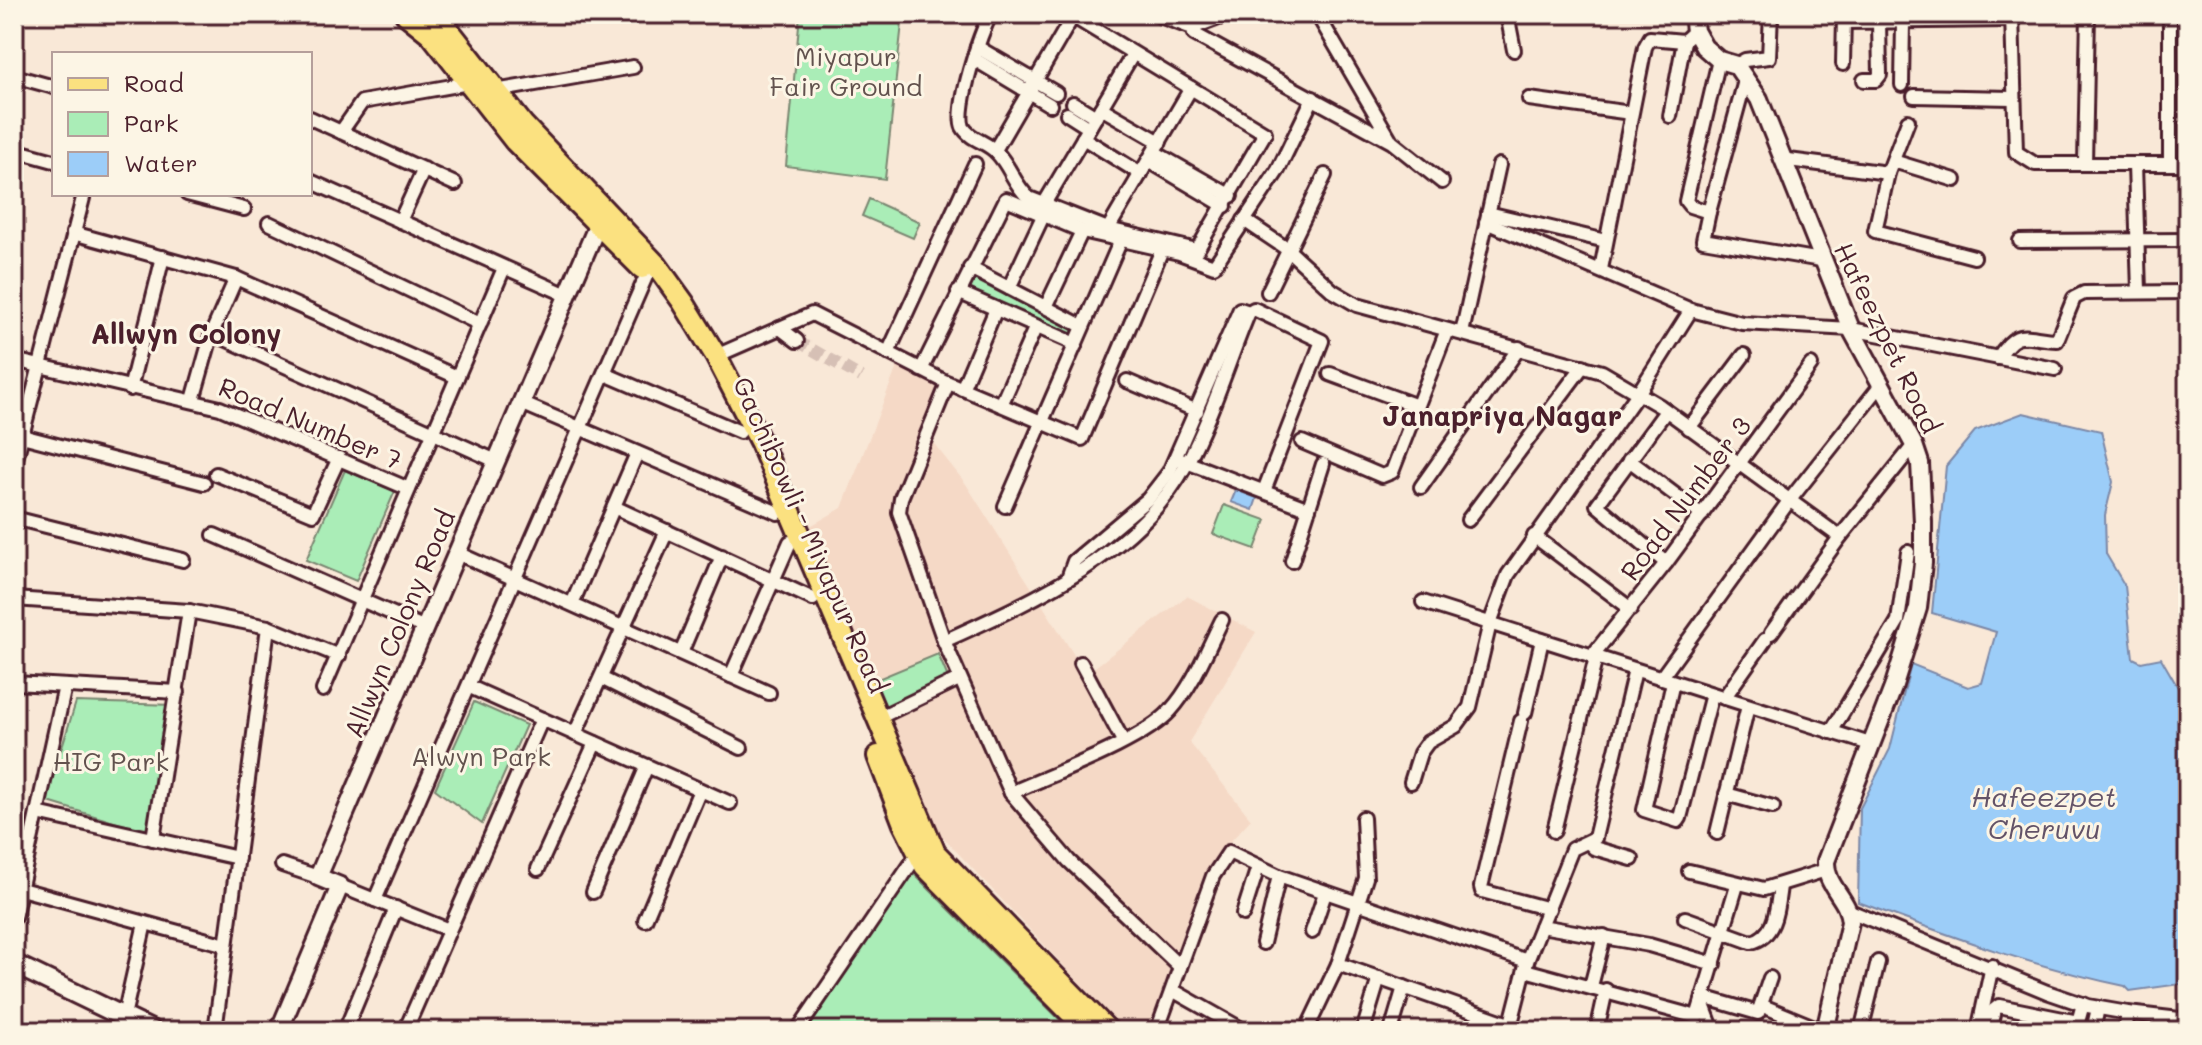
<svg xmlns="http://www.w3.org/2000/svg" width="2202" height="1045" font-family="Mali,sans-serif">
<rect width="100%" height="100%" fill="#f9e8d7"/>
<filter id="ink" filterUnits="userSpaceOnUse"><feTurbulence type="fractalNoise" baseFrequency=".0125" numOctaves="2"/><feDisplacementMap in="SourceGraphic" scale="16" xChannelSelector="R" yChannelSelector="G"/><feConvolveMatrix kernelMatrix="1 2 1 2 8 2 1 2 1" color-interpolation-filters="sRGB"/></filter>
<g filter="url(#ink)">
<path fill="#f5d9c6" d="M 900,359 L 944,381 L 923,430 L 966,484 L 1086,674 L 1187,596 L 1256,632 L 1189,742 L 1251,819 L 1218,855 L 1156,1031 L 1125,1031 L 927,820 L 805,529 L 842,508 Z"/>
<g fill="#aaedb7" stroke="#7a8671" stroke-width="2">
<path d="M 800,14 L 903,14 L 885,179 L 786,166 Z"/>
<path d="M 869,199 L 920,222 L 913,238 L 862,216 Z"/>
<path d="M 970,268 L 1082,326 L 1076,344 L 958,292 Z"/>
<path d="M 345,470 L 395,491 L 356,581 L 306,560 Z"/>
<path d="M 1224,505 L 1266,520 L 1255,549 L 1213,534 Z"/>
<path d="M 938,654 L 949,680 L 885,708 L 873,681 Z"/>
<path d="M 76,702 L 174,705 L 147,832 L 45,801 Z"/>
<path d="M 474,702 L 526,725 L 482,824 L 435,789 Z"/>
<path d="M 911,871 L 1071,1031 L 807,1031 Z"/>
</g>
<g fill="#9ccdf8" stroke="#7b87a6" stroke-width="2">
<path d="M 2023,413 L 2101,431 L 2113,482 L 2105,515 L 2106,554 L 2125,586 L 2133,658 L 2141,662 L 2161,658 L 2180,691 L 2188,689 L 2188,983 L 2130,991 L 2125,986 C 2033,967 1945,934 1858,902 L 1860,808 L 1890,749 L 1911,664 L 1968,687 L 1982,683 L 1996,632 L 1932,613 L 1946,466 L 1975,431 Z"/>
<path d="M 1236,490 L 1257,498 L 1253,510 L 1231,502 Z"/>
</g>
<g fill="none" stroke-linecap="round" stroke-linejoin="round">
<path stroke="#d6c0b5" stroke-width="12" stroke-dasharray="12 6" stroke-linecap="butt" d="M 797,341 L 861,377"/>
<g stroke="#4a1f2b" stroke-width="18">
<g id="minor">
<path d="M 991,14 C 980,32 955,109 963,127 C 970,140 988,142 997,153 C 1010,166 1014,185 1029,198 L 1108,229 L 1197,250 L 1265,133 L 1069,14"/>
<path d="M 1317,14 L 1390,139"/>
<path d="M 1507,14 L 1514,50"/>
<path d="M 2012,14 L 2016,152 L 2035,164 L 2188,164"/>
<path d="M 2170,14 L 2170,164"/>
<path d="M 1160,16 L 1192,28 L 1229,14"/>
<path d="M 1844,22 L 2012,20"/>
<path d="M 1192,28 L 1194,34 L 1392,142 L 1442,182"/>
<path d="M 977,47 L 1056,93"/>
<path d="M 974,59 L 1050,105"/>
<path d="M 1719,60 L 1686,201 L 1690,206 L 1709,212 L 1703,240 L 1821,260"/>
<path d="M 1843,64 L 1844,17"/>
<path d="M 1736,65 L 1745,60 L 1769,57 L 1771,14"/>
<path d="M 14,76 L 54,87"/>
<path d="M 1864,80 L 1876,80 L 1880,75 L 1879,22"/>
<path d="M 1902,85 L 1903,22"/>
<path d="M 495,91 L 633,67"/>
<path d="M 1914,96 L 2012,98"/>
<path d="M 1529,99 L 1631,113"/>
<path d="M 1073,103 L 1096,117"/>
<path d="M 1101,108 L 1160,142"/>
<path d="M 1067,114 L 1089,128"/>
<path d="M 1670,116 L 1684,41"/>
<path d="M 310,118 L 341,132"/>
<path d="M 1908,121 L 1888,173 L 1875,231 L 1974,257"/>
<path d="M 1083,138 L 1141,174"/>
<path d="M 14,150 L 54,161"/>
<path d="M 995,150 L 1073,16"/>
<path d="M 1154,152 L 1231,196"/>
<path d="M 1781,159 L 1888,173"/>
<path d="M 1149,161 L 1225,206"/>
<path d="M 1893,161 L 1955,180"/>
<path d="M 2085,163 L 2088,14"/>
<path d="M 2135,165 L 2139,291"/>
<path d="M 310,181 L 567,295"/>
<path d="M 455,184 L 341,132 L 362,102 L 469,83"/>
<path d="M 187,194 L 244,209"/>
<path d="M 1044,204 L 1133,54"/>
<path d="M 1709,212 L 1746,77"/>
<path d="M 1488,213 L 1606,241"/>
<path d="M 1244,220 L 1287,249 L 1333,291 L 1357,305 L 1602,372 L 1660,406 L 1840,537"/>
<path d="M 400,221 L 424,169"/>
<path d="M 1486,222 L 1691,310 L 1742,323 L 1851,329 L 2055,369"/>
<path d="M 269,223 L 480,324"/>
<path d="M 1108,229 L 1191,88"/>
<path d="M 73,233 L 236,278 L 457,377"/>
<path d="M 2020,241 L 2188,240"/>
<path d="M 970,268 L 1082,326"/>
<path d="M 1601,269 L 1645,47 L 1650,38 L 1684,41 L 1695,31"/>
<path d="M 1009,288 L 1043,216"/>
<path d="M 958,292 L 1076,344"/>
<path d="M 1268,292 L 1325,175"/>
<path d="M 1046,307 L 1082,231"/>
<path d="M 780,328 L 797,341"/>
<path d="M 212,333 L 496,461"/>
<path d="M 1462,333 L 1499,165"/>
<path d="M 888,353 L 975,164"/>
<path d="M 716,356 L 812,314 L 944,381 L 1082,439 L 1161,252"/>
<path d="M 1998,358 C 2018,326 2025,339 2057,340 L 2074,298 L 2084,293 L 2188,292"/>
<path d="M 14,360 L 220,408 L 409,489"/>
<path d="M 921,370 L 1006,199 L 1082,231 L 1179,253 L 1214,266 L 1278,170 L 1313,98"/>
<path d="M 605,374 L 740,432"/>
<path d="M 1330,374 L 1417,406"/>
<path d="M 1127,381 L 1197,411"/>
<path d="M 948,383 L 901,498 L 899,512 L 944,641 L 1011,793 L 1069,861 L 1180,967"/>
<path d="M 130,389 L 163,257"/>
<path d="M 962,389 L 996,309"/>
<path d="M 193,400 L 212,333 L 236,278"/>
<path d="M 521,403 L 778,513"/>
<path d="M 1001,405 L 1036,326"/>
<path d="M 1689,428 L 1744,355"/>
<path d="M 22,436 L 204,483"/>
<path d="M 1302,442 L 1382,476 L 1392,472 L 1447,330"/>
<path d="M 1181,460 L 1309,509"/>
<path d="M 1629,460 L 1702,515"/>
<path d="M 14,467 L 84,194"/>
<path d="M 216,474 L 313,514 L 339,458"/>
<path d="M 1421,487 L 1519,348"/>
<path d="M 1005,506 L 1120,242"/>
<path d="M 614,507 L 813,599"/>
<path d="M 14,518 L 183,560"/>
<path d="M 1468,520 L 1583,366"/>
<path d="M 214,535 L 425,628"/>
<path d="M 1534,536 L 1631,609"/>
<path d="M 457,553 L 769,693"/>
<path d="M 1292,561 L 1323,464"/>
<path d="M 1666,563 L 1597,505 L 1666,411"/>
<path d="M 1069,575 L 1074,561 L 1148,499 L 1169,472 L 1240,309 L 1249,312 L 1254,309 L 1322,341 L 1264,491"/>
<path d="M 14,599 L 189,611 L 268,627 L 339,656"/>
<path d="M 1423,602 L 1870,744"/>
<path d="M 572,604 L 637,453"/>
<path d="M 1771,633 L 1840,537 L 1914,445"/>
<path d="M 944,641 C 1032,601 1137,555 1186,465 C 1212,417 1228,362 1249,312"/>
<path d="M 681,653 L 722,556"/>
<path d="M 1592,656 L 1666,563 L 1811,365"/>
<path d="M 1081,663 L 1123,741"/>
<path d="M 731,676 L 790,542"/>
<path d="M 601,678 L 741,748"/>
<path d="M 1661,678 L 1789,501 L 1880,386"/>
<path d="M 1673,682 L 1644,810 L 1678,821 L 1680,818 L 1712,694"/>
<path d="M 14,683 L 178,692"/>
<path d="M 470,687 L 730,803"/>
<path d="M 323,690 L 504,268"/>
<path d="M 1724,698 L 1765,640"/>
<path d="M 1525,713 L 1542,640"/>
<path d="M 878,718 L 959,679"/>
<path d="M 1521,721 L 1481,887 L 1482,891 L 1549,909"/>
<path d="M 1831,732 L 1898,621 L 1908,552"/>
<path d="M 575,734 L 667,531"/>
<path d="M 1411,782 L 1420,753 L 1428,742 L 1456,726 L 1470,707 L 1490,623 L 1508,575 L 1639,392 L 1691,310"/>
<path d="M 1011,793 C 1052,774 1142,742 1170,711 C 1193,686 1207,650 1222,620"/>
<path d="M 1726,794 L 1773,807"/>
<path d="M 37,813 L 238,858"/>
<path d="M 1554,831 L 1596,657"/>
<path d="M 1717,833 L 1748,706"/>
<path d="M 153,839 L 189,611"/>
<path d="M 1589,843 L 1594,848 L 1632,859"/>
<path d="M 282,865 L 318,877"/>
<path d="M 538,869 L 595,743"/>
<path d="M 1689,871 L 1764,889 L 1826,870"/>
<path d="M 340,886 L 449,930"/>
<path d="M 21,889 L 226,945"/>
<path d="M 593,892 L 647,766"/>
<path d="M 375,900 L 647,274"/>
<path d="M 1850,911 L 2047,992 L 2088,1006 L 2128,1013 L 2125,1031"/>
<path d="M 1243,914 L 1258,867"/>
<path d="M 14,918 L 65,686"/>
<path d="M 1685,918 L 1751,942 C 1776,937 1777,907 1780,886"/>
<path d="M 645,920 L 700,790"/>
<path d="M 1541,926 L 1649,945 L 1714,964"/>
<path d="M 1312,932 L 1325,893"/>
<path d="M 1263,943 L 1279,876"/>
<path d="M 1338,964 L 1509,1024"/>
<path d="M 1525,970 L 1697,1017 L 1737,885"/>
<path d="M 1591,986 L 1604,936"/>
<path d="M 1174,991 L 1245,1031"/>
<path d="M 1703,997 L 1758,1013 L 1770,978"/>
<path d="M 1702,1002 L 1713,1031"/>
<path d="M 1763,1006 L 1824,1031"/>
<path d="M 2128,1013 L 2188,1020"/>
<path d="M 124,1016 L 145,923"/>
<path d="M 215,1031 L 268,627"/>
<path d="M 345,1031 L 396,908"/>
<path d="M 405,1031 L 542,719"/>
<path d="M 797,1031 L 917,855"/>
<path d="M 1157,1031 L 1213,876 L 1229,852 L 1279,876 L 1527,961"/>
<path d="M 1306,1031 L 1338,964 L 1366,878 L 1363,818"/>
<path d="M 1363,1031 L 1379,978"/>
<path d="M 1391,1031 L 1404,987"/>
<path d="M 1509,1031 L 1527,961 L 1572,849 L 1595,838 L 1635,670"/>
<path d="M 1597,1031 L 1606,990"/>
<path d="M 1861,1031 L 1878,962"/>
<path d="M 1978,1031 L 1992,966"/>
<path d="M 1989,1031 L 1994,1010 L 1999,1006 L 2078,1022 L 2083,1004"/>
<path d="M 2093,1031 L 2098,1008"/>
</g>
</g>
<g stroke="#4a1f2b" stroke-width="22">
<g id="tertiary">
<path d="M 1693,14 L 1695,31 L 1704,47 L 1719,60 L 1736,65 L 1759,99 L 1851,329 L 1914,445 L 1920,463 L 1923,522 L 1923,563 L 1918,608 L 1893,688 L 1826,861 C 1825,887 1849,898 1850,922 L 1825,1031"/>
<path d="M 279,1031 L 340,886 L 318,877 L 598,224"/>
</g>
</g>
<g stroke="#4a1f2b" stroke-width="24">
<path id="secondary" d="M 14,964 L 153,1031"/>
</g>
<g stroke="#4a1f2b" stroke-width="26">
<g id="primary">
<path d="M 436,14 L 523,125 L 657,266 L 683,302 L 716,356 L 761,443 L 935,853 L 1108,1031"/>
<path d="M 431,34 L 515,141 L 642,268"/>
<path d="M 878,756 L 904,824 L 925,866 L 1089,1031"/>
</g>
</g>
<g stroke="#4a1f2b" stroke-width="26">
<path id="trunk" d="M 406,14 L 431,34"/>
</g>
<use href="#minor" stroke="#fcf5e5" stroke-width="12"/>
<use href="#tertiary" stroke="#fcf5e5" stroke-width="16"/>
<use href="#secondary" stroke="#fcf5e5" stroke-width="18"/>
<use href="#primary" stroke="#fbe180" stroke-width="20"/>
<use href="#trunk" stroke="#fbe180" stroke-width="20"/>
</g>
</g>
<g text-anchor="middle" stroke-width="6" stroke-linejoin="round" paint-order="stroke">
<g font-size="26" fill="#62524e" stroke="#fcf5e5">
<text x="846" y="66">Miyapur<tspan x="846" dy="30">Fair Ground</tspan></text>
<text x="481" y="766">Alwyn Park</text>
<text x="111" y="771">HIG Park</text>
</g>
<g font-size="26" fill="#4a1f2b" stroke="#fcf5e5">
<text transform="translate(1887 338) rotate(64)" y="9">Hafeezpet Road</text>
<text transform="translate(310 424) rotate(23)" y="9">Road Number 7</text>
<text transform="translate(1686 499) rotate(-53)" y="9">Road Number 3</text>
<text transform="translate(810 535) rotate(66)" y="9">Gachibowli - Miyapur Road</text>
<text transform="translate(400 624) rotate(-67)" y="9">Allwyn Colony Road</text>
</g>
<g font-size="28" font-weight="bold" fill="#4a1f2b" stroke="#fcf5e5">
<text x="186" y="344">Allwyn Colony</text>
<text x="1502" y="426">Janapriya Nagar</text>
</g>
<g font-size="28" font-style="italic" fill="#635368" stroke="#fcf5e5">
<text x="2044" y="807">Hafeezpet<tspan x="2044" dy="32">Cheruvu</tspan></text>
</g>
</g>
<rect width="2202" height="1045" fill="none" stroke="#fcf5e5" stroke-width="48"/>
<rect x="24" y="24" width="2154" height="997" fill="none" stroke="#4a1f2b" stroke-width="3" filter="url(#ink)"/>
<rect x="52" y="52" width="260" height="144" fill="#fcf5e5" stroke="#b59f9b" stroke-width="2"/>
<rect x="68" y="78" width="40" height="12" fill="#fbe180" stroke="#b59f9b" stroke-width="2"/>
<text x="124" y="92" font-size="24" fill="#4a1f2b">Road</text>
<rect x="68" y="112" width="40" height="24" fill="#aaedb7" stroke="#b59f9b" stroke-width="2"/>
<text x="124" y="132" font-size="24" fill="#4a1f2b">Park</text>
<rect x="68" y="152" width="40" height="24" fill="#9ccdf8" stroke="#b59f9b" stroke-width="2"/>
<text x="124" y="172" font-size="24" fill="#4a1f2b">Water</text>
</svg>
